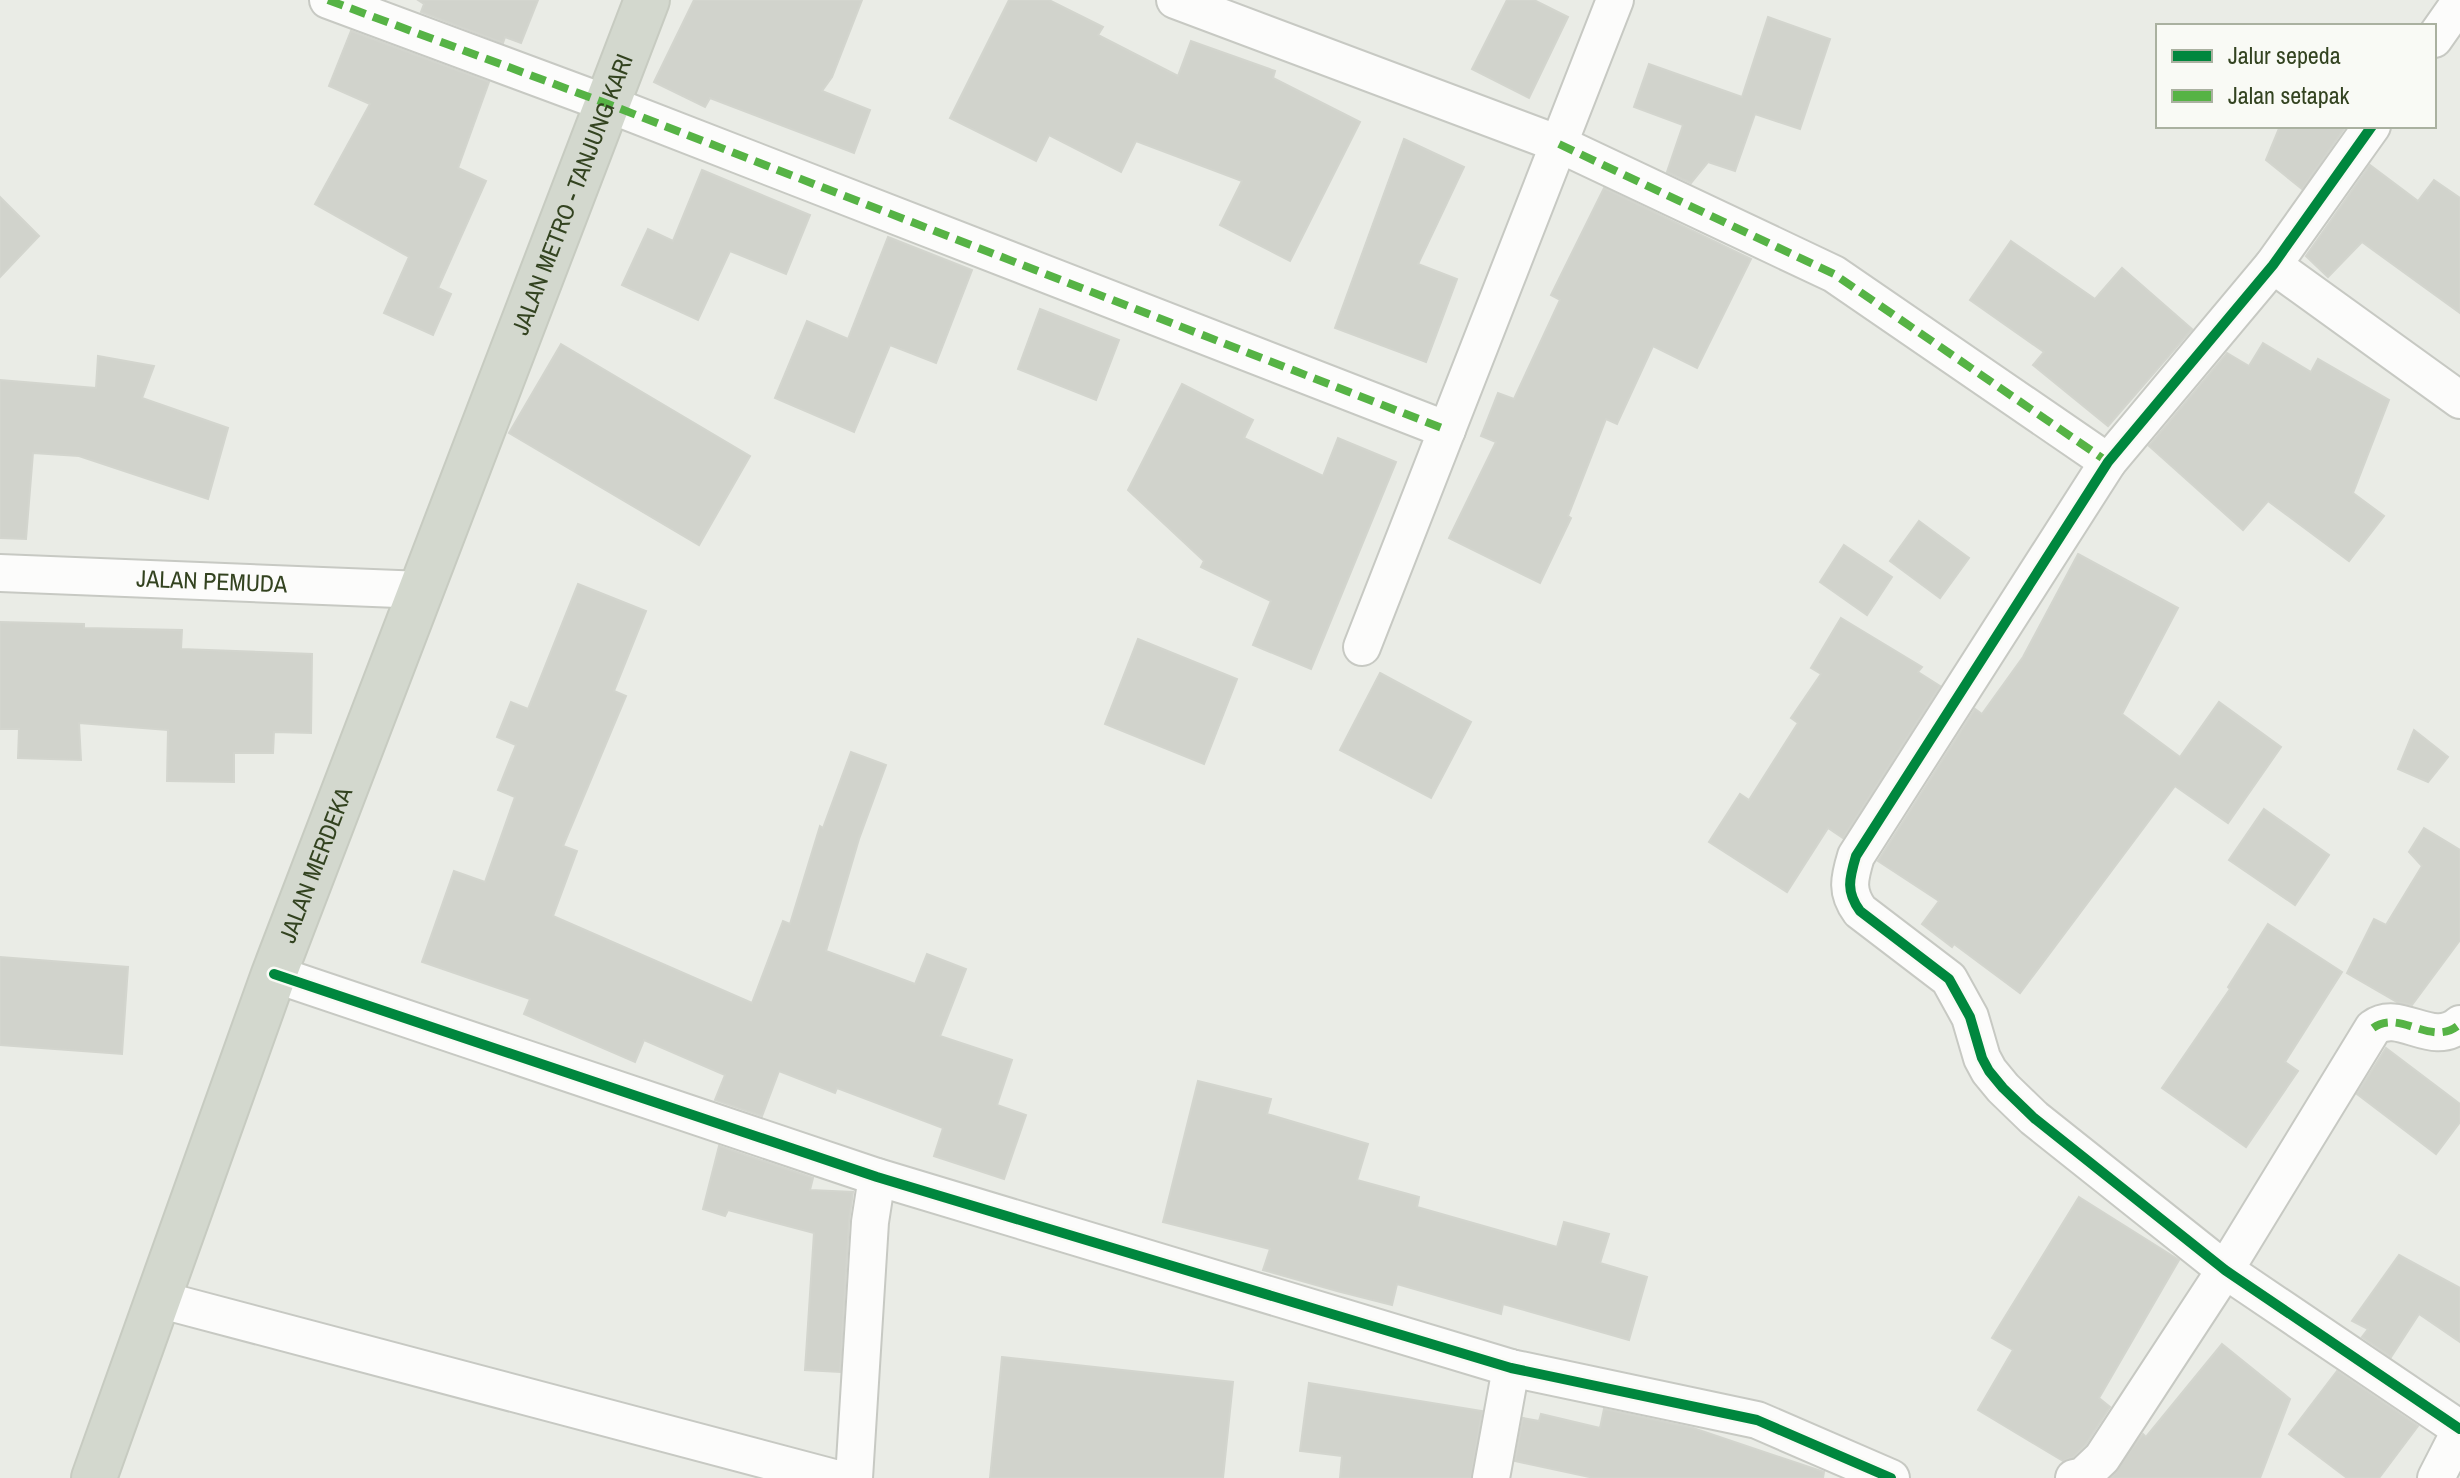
<svg xmlns="http://www.w3.org/2000/svg" width="2460" height="1478" font-family="'Archivo Narrow',sans-serif">
<rect width="100%" height="100%" fill="#eaece6"/>
<g fill="#d1d3cc" stroke="#d3d5ce" stroke-width="2">
<path d="M 418,0 L 538,0 L 521,43 L 505,37 L 503,43 L 421,12 L 424,4 Z"/>
<path d="M 694,0 L 862,0 L 832,77 L 822,91 L 870,110 L 854,153 L 710,98 L 705,107 L 654,82 Z"/>
<path d="M 1009,0 L 1049,0 L 1103,27 L 1098,35 L 1178,76 L 1191,41 L 1275,71 L 1273,78 L 1360,122 L 1290,261 L 1220,225 L 1242,181 L 1136,141 L 1121,172 L 1049,135 L 1036,161 L 950,118 Z"/>
<path d="M 1507,0 L 1534,0 L 1568,17 L 1529,98 L 1472,69 Z"/>
<path d="M 1768,17 L 1830,39 L 1800,129 L 1755,114 L 1735,171 L 1708,162 L 1691,183 L 1667,172 L 1683,125 L 1634,107 L 1649,64 L 1742,97 Z"/>
<path d="M 351,31 L 489,82 L 458,168 L 486,181 L 438,288 L 451,294 L 433,335 L 384,313 L 409,257 L 315,204 L 370,104 L 329,86 Z"/>
<path d="M 2280,126 L 2346,126 L 2302,189 L 2266,160 Z"/>
<path d="M 1404,139 L 1464,167 L 1418,264 L 1457,279 L 1426,362 L 1335,328 Z"/>
<path d="M 2370,165 L 2418,201 L 2434,180 L 2460,198 L 2460,313 L 2362,242 L 2328,277 L 2306,256 Z"/>
<path d="M 702,170 L 810,215 L 786,274 L 730,251 L 698,320 L 622,285 L 648,229 L 673,241 Z"/>
<path d="M 1604,188 L 1751,259 L 1697,368 L 1653,346 L 1617,424 L 1606,419 L 1568,516 L 1571,518 L 1540,583 L 1449,538 L 1496,442 L 1481,436 L 1498,393 L 1514,399 L 1560,300 L 1551,295 Z"/>
<path d="M 0,197 L 39,236 L 0,277 Z"/>
<path d="M 888,237 L 972,270 L 936,363 L 890,345 L 854,432 L 775,398 L 807,321 L 848,339 Z"/>
<path d="M 2011,241 L 2095,299 L 2122,268 L 2192,329 L 2108,426 L 2033,365 L 2044,352 L 1970,300 Z"/>
<path d="M 1040,309 L 1119,340 L 1096,400 L 1018,369 Z"/>
<path d="M 2263,343 L 2311,372 L 2318,359 L 2389,400 L 2353,493 L 2384,516 L 2349,561 L 2268,501 L 2243,530 L 2149,446 L 2227,353 L 2249,366 Z"/>
<path d="M 561,344 L 750,456 L 699,545 L 509,433 Z"/>
<path d="M 98,356 L 154,366 L 142,398 L 228,428 L 208,499 L 79,456 L 33,453 L 26,539 L 0,538 L 0,380 L 96,388 Z"/>
<path d="M 1182,384 L 1253,420 L 1244,438 L 1323,476 L 1338,438 L 1396,462 L 1311,669 L 1253,645 L 1271,601 L 1201,567 L 1204,561 L 1128,490 Z"/>
<path d="M 1919,521 L 1969,558 L 1940,598 L 1890,561 Z"/>
<path d="M 1844,545 L 1892,577 L 1867,615 L 1820,582 Z"/>
<path d="M 2078,554 L 2178,608 L 2122,714 L 2180,757 L 2219,702 L 2281,747 L 2228,823 L 2175,786 L 2020,993 L 1954,944 L 1952,947 L 1922,924 L 1939,901 L 1878,861 L 1975,709 L 1982,714 L 2023,657 Z"/>
<path d="M 578,584 L 646,611 L 614,691 L 626,696 L 563,846 L 577,851 L 553,916 L 752,1003 L 783,921 L 790,924 L 820,826 L 823,828 L 851,752 L 886,765 L 859,839 L 826,951 L 915,984 L 927,954 L 966,969 L 940,1036 L 1012,1060 L 997,1105 L 1026,1115 L 1004,1179 L 934,1156 L 943,1128 L 837,1088 L 835,1093 L 779,1071 L 762,1116 L 715,1100 L 725,1075 L 644,1040 L 635,1062 L 524,1014 L 530,999 L 422,962 L 454,871 L 485,882 L 515,797 L 498,790 L 516,745 L 497,737 L 511,702 L 528,709 Z"/>
<path d="M 1841,618 L 1922,667 L 1918,672 L 1940,686 L 1843,838 L 1828,828 L 1787,892 L 1709,842 L 1740,794 L 1749,800 L 1798,723 L 1791,718 L 1821,674 L 1811,668 Z"/>
<path d="M 0,622 L 84,624 L 84,628 L 182,630 L 181,649 L 312,654 L 311,733 L 274,732 L 273,753 L 234,753 L 234,782 L 167,781 L 168,730 L 79,723 L 81,760 L 18,758 L 19,729 L 0,729 Z"/>
<path d="M 1138,639 L 1237,679 L 1204,764 L 1105,724 Z"/>
<path d="M 1380,673 L 1471,722 L 1431,798 L 1340,750 Z"/>
<path d="M 2414,730 L 2448,757 L 2428,782 L 2398,769 Z"/>
<path d="M 2264,809 L 2329,855 L 2295,905 L 2229,860 Z"/>
<path d="M 2424,828 L 2460,850 L 2460,940 L 2412,1005 L 2397,1002 L 2347,973 L 2374,919 L 2386,925 L 2422,866 L 2409,852 Z"/>
<path d="M 2268,924 L 2342,972 L 2285,1062 L 2298,1071 L 2246,1147 L 2162,1088 L 2230,989 L 2228,987 Z"/>
<path d="M 0,957 L 128,967 L 122,1054 L 0,1045 Z"/>
<path d="M 2386,1048 L 2460,1104 L 2460,1122 L 2436,1154 L 2357,1094 Z"/>
<path d="M 1198,1081 L 1271,1099 L 1267,1114 L 1368,1144 L 1357,1180 L 1419,1197 L 1417,1207 L 1557,1247 L 1564,1222 L 1609,1234 L 1600,1263 L 1647,1277 L 1629,1340 L 1503,1304 L 1501,1314 L 1397,1284 L 1392,1305 L 1337,1291 L 1263,1270 L 1270,1249 L 1163,1222 Z"/>
<path d="M 719,1146 L 813,1178 L 810,1190 L 853,1192 L 849,1221 L 840,1372 L 805,1370 L 814,1233 L 728,1210 L 725,1216 L 703,1209 Z"/>
<path d="M 2079,1197 L 2179,1260 L 2099,1398 L 2110,1407 L 2086,1444 L 2073,1457 L 2063,1461 L 1978,1410 L 2013,1350 L 1992,1338 Z"/>
<path d="M 2399,1255 L 2460,1288 L 2460,1342 L 2419,1314 L 2391,1357 L 2362,1337 L 2368,1329 L 2352,1321 Z"/>
<path d="M 2222,1344 L 2290,1399 L 2260,1478 L 2111,1478 L 2143,1434 L 2146,1437 Z"/>
<path d="M 1002,1357 L 1233,1382 L 1223,1478 L 990,1478 Z"/>
<path d="M 2337,1371 L 2418,1426 L 2379,1478 L 2347,1478 L 2289,1434 Z"/>
<path d="M 1309,1383 L 1482,1411 L 1471,1478 L 1340,1478 L 1342,1456 L 1300,1451 Z"/>
<path d="M 1604,1409 L 1693,1428 L 1824,1472 L 1823,1478 L 1594,1478 L 1515,1461 L 1523,1418 L 1539,1421 L 1541,1414 L 1600,1428 Z"/>
</g>
<g fill="none" stroke-linecap="round" stroke-linejoin="round">
<g stroke="#c7c9c3" stroke-width="40">
<g id="street">
<path d="M 328,0 L 608,104 L 1447,430"/>
<path d="M 1175,0 L 1559,144 L 1834,274 L 2108,462"/>
<path d="M 2434,39 L 2460,2"/>
<path d="M 2372,126 L 2273,265 L 2108,462 L 1856,856 C 1849,879 1846,892 1860,911 L 1949,979 L 1970,1017 L 1982,1058 L 1989,1071 L 2003,1088 L 2034,1118 L 2225,1270 L 2460,1429"/>
<path d="M 2273,265 L 2460,400"/>
<path id="s1" d="M 0,573 L 423,590"/>
<path d="M 1362,647 L 1615,0"/>
<path d="M 274,974 L 877,1177 L 1511,1368 L 1757,1420 L 1891,1478"/>
<path d="M 158,1299 L 834,1478"/>
<path d="M 854,1478 L 870,1222 L 877,1177"/>
<path d="M 1491,1478 L 1511,1368"/>
<path d="M 2074,1478 L 2083,1476 L 2102,1458 L 2225,1270 L 2373,1028 C 2400,1008 2432,1049 2460,1024"/>
<path d="M 2436,1478 L 2460,1431"/>
</g>
</g>
<g stroke="#c7cbc1" stroke-width="48">
<g id="primary">
<path id="s2" d="M 94,1478 L 274,974 L 647,0"/>
</g>
</g>
<use href="#street" stroke="#fcfcfb" stroke-width="36"/>
<use href="#primary" stroke="#d3d8ce" stroke-width="44"/>
<g stroke="#56b345" stroke-width="8" stroke-dasharray="16 8" stroke-linecap="butt">
<path d="M 328,0 L 608,104 L 1447,430"/>
<path d="M 1559,144 L 1834,274 L 2108,462"/>
<path d="M 2373,1028 C 2400,1008 2432,1049 2460,1024"/>
</g>
<g stroke="#f9faf5" stroke-width="15">
<g id="cycleway">
<path d="M 2372,126 L 2273,265 L 2108,462 L 1856,856 C 1849,879 1846,892 1860,911 L 1949,979 L 1970,1017 L 1982,1058 L 1989,1071 L 2003,1088 L 2034,1118 L 2225,1270 L 2460,1429"/>
<path d="M 274,974 L 877,1177 L 1511,1368 L 1757,1420 L 1891,1478"/>
</g>
</g>
<use href="#cycleway" stroke="#00873e" stroke-width="10"/>
</g>
<g text-anchor="middle" stroke-width="6" stroke-linejoin="round" paint-order="stroke">
<g font-size="24" fill="#334320" stroke="#f9faf5">
<text dy="8" stroke="none"><textPath href="#s2" startOffset="1370">JALAN METRO - TANJUNG KARI</textPath></text>
<text dy="8" stroke="none"><textPath href="#s1" startOffset="212">JALAN PEMUDA</textPath></text>
<text dy="8" stroke="none"><textPath href="#s2" startOffset="652">JALAN MERDEKA</textPath></text>
</g>
</g>
<rect x="2156" y="24" width="280" height="104" fill="#f9faf5" stroke="#aab1a0" stroke-width="2"/>
<rect x="2172" y="50" width="40" height="12" fill="#00873e" stroke="#aab1a0" stroke-width="2"/>
<text x="2228" y="64" font-size="24" fill="#334320">Jalur sepeda</text>
<rect x="2172" y="90" width="40" height="12" fill="#56b345" stroke="#aab1a0" stroke-width="2"/>
<text x="2228" y="104" font-size="24" fill="#334320">Jalan setapak</text>
</svg>
